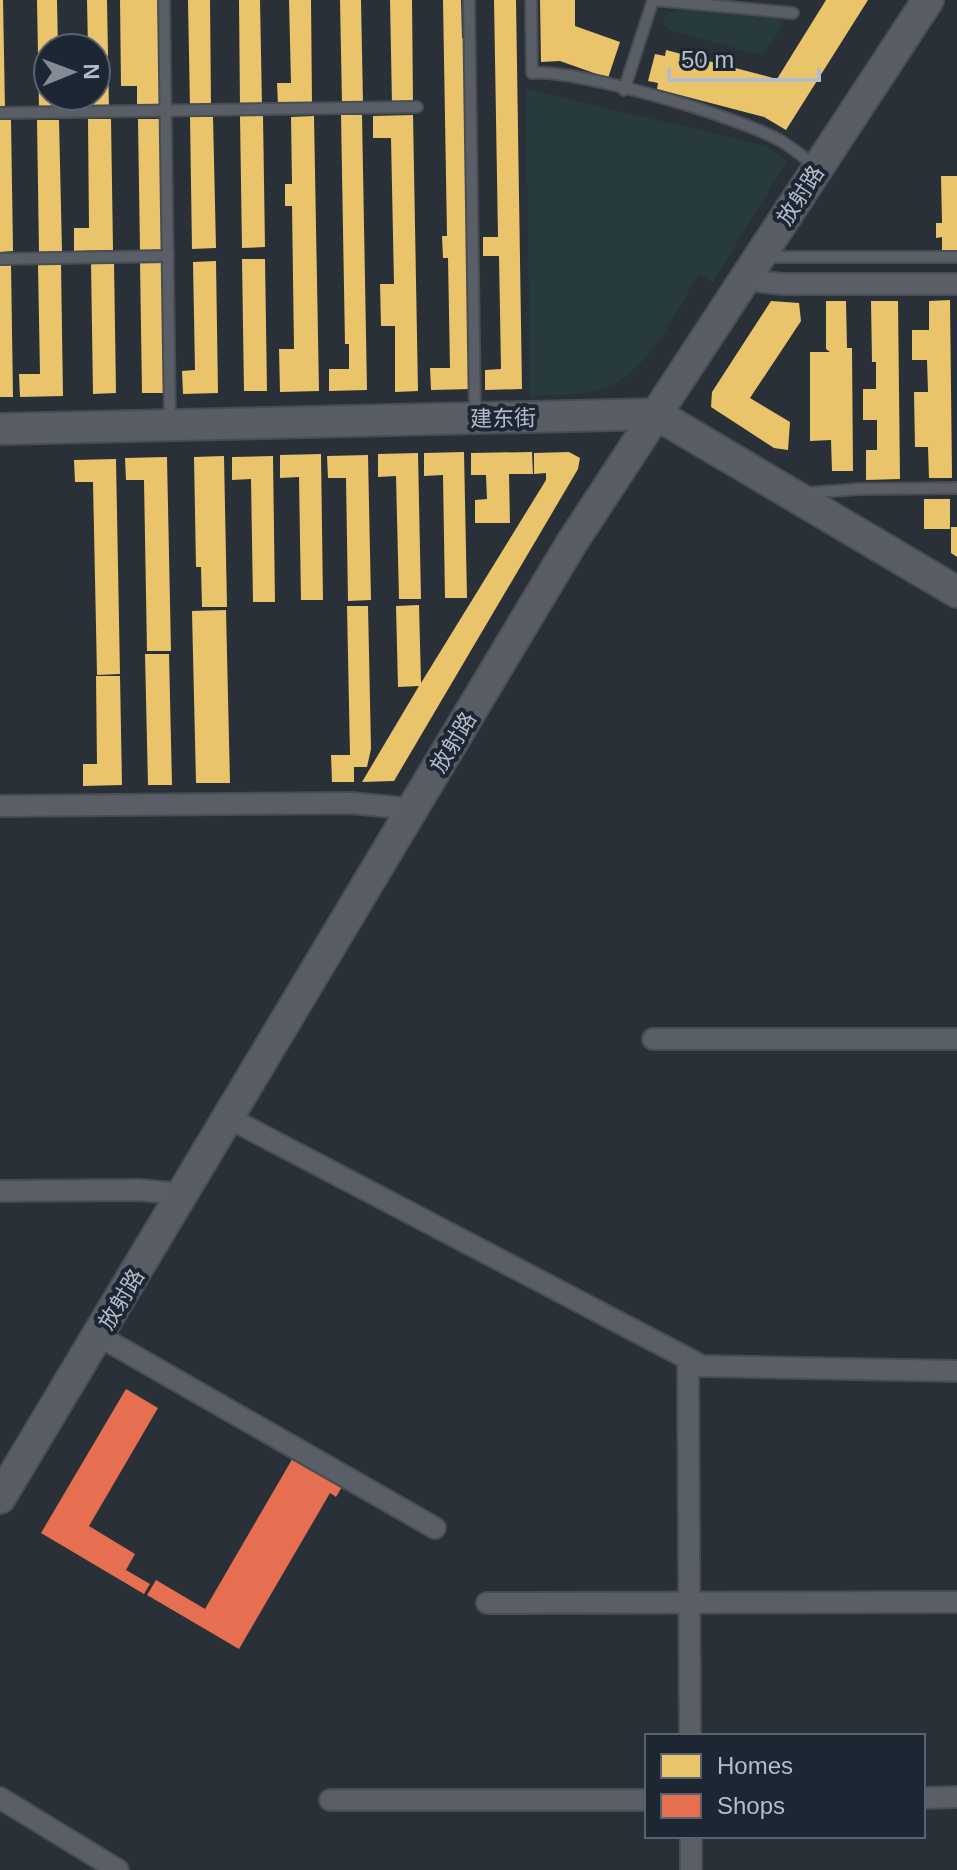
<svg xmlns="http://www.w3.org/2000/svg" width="957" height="1870" font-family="Helvetica,'Noto Sans SC',sans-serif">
<rect width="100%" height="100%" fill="#2a3038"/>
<g fill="#273a3e">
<path d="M 679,10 L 780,19 L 783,25 L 766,51 L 756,54 L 669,30 L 663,23 L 666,13 Z"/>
<path d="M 526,89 L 766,146 L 787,161 L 713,282 L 699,274 C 674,314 648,376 599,390 C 577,396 552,394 530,396 Z"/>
</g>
<g fill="#e9c46a">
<path d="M 0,0 L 3,0 L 5,110 L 0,110 Z"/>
<path d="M 37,0 L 57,0 L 58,48 L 48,48 L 48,96 L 59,96 L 59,109 L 39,109 Z"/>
<path d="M 87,0 L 107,0 L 109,111 L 89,111 L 89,96 L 96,96 L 96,48 L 88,48 Z"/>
<path d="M 120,0 L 158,0 L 160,107 L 137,107 L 137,86 L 121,86 Z"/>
<path d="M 188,0 L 210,0 L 211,108 L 190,108 Z"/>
<path d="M 239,0 L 260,0 L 262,107 L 240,107 Z"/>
<path d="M 289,0 L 311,0 L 312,105 L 278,106 L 277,83 L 291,83 Z"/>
<path d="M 340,0 L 361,0 L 363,104 L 342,104 Z"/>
<path d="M 390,0 L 412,0 L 413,104 L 392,104 Z"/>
<path d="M 443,0 L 461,0 L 462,38 L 466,38 L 471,389 L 431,390 L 430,368 L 450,368 L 448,258 L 443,258 L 442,236 L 447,236 Z"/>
<path d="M 494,0 L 516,0 L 522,389 L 485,390 L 485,370 L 501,369 L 499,256 L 483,256 L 483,237 L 498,237 Z"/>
<path d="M 540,0 L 575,0 L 575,26 L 620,42 L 608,78 L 560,61 L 541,62 Z"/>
<path d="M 826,0 L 868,0 L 786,130 L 764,117 L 657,89 L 658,83 L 648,81 L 655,54 L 665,56 L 666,50 L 777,79 Z"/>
<path d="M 341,115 L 362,115 L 367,390 L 329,391 L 329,369 L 349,369 L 349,344 L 345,344 Z"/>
<path d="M 413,115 L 418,391 L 395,392 L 395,326 L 381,326 L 380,284 L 394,284 L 391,138 L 373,138 L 373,116 Z"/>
<path d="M 240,116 L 263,116 L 265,247 L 242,248 Z"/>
<path d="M 314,116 L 319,391 L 280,392 L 279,349 L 294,349 L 292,206 L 285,206 L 285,184 L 292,184 L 291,117 Z"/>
<path d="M 190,117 L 213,117 L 216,248 L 192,249 Z"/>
<path d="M 88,119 L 111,119 L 113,250 L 74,251 L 74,228 L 89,228 Z"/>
<path d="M 138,119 L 160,119 L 163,250 L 140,251 Z"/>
<path d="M 0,120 L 11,120 L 13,251 L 0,252 Z"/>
<path d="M 37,120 L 59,120 L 62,252 L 39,252 Z"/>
<path d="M 941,176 L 957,176 L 957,251 L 942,251 L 942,237 L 936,238 L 936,223 L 942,223 Z"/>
<path d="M 242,259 L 265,259 L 267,391 L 244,391 Z"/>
<path d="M 140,261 L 163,261 L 165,393 L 142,393 Z"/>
<path d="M 216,261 L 218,393 L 183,394 L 182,371 L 195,370 L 193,262 Z"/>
<path d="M 91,262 L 114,262 L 116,393 L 93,394 Z"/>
<path d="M 0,265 L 11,265 L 13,397 L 0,397 Z"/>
<path d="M 38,265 L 61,265 L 63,396 L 20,397 L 19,374 L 40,374 Z"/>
<path d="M 950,300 L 952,478 L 929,478 L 928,447 L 915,447 L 914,392 L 928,392 L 927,360 L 912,360 L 912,330 L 929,330 L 929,301 Z"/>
<path d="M 771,301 L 799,303 L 801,321 L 750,398 L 790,422 L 788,450 L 774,448 L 711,407 L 712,392 Z"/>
<path d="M 826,301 L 846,301 L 847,348 L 852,348 L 853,471 L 832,471 L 831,440 L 810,441 L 810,352 L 830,352 L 826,349 Z"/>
<path d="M 871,301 L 898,301 L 900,479 L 866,480 L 866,450 L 877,450 L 877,420 L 863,420 L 863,389 L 876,389 L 876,362 L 872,362 Z"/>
<path d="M 464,452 L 467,598 L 445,598 L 443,475 L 424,476 L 424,453 Z"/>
<path d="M 532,452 L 533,474 L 509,474 L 510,523 L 475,523 L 475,500 L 487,499 L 486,475 L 471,475 L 471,453 Z"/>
<path d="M 569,452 L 580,458 L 578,469 L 394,781 L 362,782 L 419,686 L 398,687 L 396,606 L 419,605 L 421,683 L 546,480 L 546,473 L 534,474 L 534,453 Z"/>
<path d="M 418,453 L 421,599 L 399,599 L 396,476 L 378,477 L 378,454 Z"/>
<path d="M 321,454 L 323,600 L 301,600 L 299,477 L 280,478 L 280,455 Z"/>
<path d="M 368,455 L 371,600 L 348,601 L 346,478 L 328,478 L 327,456 Z"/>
<path d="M 224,456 L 227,607 L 202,607 L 201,567 L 196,567 L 194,457 Z"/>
<path d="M 273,456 L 275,602 L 253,602 L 251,479 L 232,480 L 232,457 Z"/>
<path d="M 167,457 L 171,651 L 147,651 L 144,480 L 126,480 L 125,458 Z"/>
<path d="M 116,459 L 120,674 L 97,675 L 93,482 L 75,482 L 74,460 Z"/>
<rect x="924" y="499" width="26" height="30"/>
<path d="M 951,527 L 957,527 L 957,557 L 951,553 Z"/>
<path d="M 347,606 L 368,606 L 371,749 L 367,767 L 354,767 L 354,782 L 332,782 L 331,755 L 350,755 Z"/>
<path d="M 226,610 L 230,783 L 196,783 L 192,611 Z"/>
<path d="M 145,654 L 169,654 L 172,785 L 148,785 Z"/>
<path d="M 96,676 L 120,676 L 122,785 L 83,786 L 83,764 L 97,764 Z"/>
</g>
<g fill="#e76f51">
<path d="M 126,1389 L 158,1408 L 89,1526 L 135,1554 L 126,1570 L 150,1584 L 144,1594 L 41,1533 Z"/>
<path d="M 294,1456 L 343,1485 L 336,1497 L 330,1493 L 239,1649 L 147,1595 L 156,1580 L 205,1609 Z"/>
</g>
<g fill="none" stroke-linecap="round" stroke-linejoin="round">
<g stroke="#484c53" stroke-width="14">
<g id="lane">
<path d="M 164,0 L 170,422"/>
<path d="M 469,0 L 475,414"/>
<path d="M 531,0 L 532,73 C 581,70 736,116 781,141 C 793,148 804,158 816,166"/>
<path d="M 653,0 L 793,13"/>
<path d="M 624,90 L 653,0"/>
<path d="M 0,113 L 417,107"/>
<path d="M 767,257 L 957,257"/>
<path d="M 0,259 L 168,256"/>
<path d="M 807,493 L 859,489 L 957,488"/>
</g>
</g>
<g stroke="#484c53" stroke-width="24">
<g id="street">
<path d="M 744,280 L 783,284 L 957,284"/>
<path d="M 0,806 L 351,803 L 414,809"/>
<path d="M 653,1039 L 957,1039"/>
<path d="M 229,1118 L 702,1366 L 957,1371"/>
<path d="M 0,1191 L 139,1190 L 184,1194"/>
<path d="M 99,1336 L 435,1528"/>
<path d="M 688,1359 L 690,1736"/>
<path d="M 487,1603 L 957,1602"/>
<path d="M 0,1798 L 118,1870"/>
<path d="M 923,1798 L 957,1797"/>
<path d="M 330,1800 L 647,1800"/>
<path d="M 691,1836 L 691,1870"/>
</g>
</g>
<g stroke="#484c53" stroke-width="34">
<g id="secondary">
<path d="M 0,429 L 656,414 L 957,592"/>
<path d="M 0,1498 L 571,544 L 928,0"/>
</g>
</g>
<use href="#lane" stroke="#5a5e66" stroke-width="10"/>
<use href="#street" stroke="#5a5e66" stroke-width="20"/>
<use href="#secondary" stroke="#595d64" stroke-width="30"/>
</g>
<g text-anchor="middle" stroke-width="8" stroke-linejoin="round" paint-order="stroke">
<g font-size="22" fill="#b4bcc9" stroke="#1d2633">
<text transform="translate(800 195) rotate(-57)" y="8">放射路</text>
<text transform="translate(503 418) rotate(-1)" y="8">建东街</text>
<text transform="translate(453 742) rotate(-59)" y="8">放射路</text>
<text transform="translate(121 1299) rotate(-59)" y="8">放射路</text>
</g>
</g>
<rect x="645" y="1734" width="280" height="104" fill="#1d2633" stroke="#59626f" stroke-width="2"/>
<rect x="661" y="1754" width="40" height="24" fill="#e9c46a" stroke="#59626f" stroke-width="2"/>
<text x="717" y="1774" font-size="24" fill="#b4bcc9">Homes</text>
<rect x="661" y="1794" width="40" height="24" fill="#e76f51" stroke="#59626f" stroke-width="2"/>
<text x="717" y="1814" font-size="24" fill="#b4bcc9">Shops</text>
<g transform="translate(72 72) rotate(89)"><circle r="38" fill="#1d2633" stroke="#59626f" stroke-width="2"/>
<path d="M0-6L14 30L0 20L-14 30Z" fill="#848b96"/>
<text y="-12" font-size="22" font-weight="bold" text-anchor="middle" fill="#b4bcc9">N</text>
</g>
<path d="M669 68v12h150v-12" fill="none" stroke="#b4bcc9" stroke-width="4"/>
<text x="681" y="68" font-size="24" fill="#b4bcc9" stroke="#1d2633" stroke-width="6" paint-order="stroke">50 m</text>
</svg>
